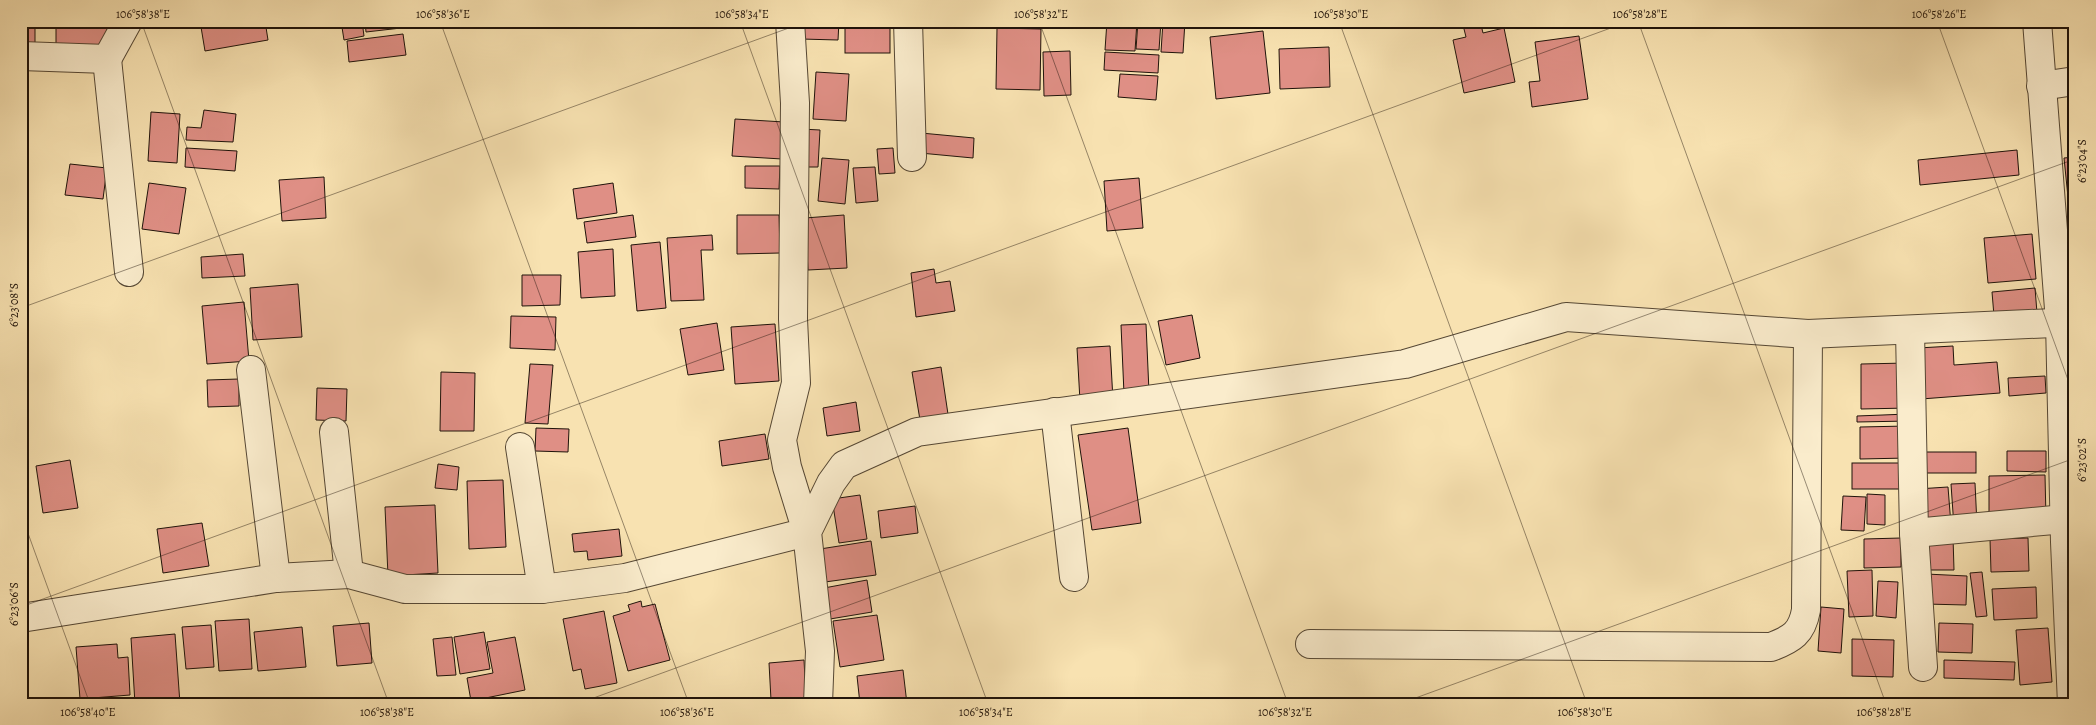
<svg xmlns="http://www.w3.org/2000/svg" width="2096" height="725" font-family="Alegreya,serif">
<rect width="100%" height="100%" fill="#f8e2b1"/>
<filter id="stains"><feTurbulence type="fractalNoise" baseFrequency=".004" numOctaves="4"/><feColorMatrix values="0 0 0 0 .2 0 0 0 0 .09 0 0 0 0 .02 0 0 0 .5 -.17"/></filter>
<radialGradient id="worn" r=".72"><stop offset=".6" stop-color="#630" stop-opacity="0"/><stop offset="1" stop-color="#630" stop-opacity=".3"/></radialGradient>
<g fill="#df8f85" stroke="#1f130a">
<path d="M 21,21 L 35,21 L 35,45 L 21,46 Z"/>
<rect x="56" y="21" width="51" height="30"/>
<path d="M 200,21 L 265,21 L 268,40 L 205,51 Z"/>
<path d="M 341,21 L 362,21 L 364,36 L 344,40 Z"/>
<path d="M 365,21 L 401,21 L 401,28 L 366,32 Z"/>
<path d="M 801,21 L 839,21 L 838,40 L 801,39 Z"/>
<rect x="845" y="21" width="45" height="32"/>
<path d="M 988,21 L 1018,21 L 1018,24 L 988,26 Z"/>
<path d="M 1107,21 L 1137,21 L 1135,51 L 1105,50 Z"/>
<path d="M 1138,21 L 1161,21 L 1159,50 L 1136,49 Z"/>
<path d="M 1163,21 L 1185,21 L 1183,53 L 1161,52 Z"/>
<path d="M 1462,21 L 1480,21 L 1483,33 L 1504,28 L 1515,82 L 1464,93 L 1453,40 L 1466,37 Z"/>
<path d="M 997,28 L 1041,29 L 1040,90 L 996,89 Z"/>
<path d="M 1263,31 L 1270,93 L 1216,99 L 1210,37 Z"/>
<path d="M 403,34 L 406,55 L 349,62 L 347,41 Z"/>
<path d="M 1579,36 L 1588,99 L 1532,107 L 1529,82 L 1540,81 L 1535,42 Z"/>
<path d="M 1329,47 L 1330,87 L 1280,89 L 1279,49 Z"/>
<path d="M 1070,51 L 1071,95 L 1044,96 L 1043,52 Z"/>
<path d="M 1105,52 L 1159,55 L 1158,73 L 1104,70 Z"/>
<path d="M 816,72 L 849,74 L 846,121 L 813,119 Z"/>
<path d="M 1120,74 L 1158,76 L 1156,100 L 1118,97 Z"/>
<path d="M 204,110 L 236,114 L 233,142 L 186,140 L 187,127 L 201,128 Z"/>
<path d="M 151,112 L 180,114 L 177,163 L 148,161 Z"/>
<path d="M 735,119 L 784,122 L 782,159 L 732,156 Z"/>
<path d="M 801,129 L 820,130 L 818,167 L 800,167 Z"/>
<path d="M 921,133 L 974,138 L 973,158 L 920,153 Z"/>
<path d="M 186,148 L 237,151 L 235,171 L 185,167 Z"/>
<path d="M 893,148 L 895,173 L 879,174 L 877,149 Z"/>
<path d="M 2017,150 L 2019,175 L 1920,185 L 1918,160 Z"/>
<path d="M 2075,157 L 2075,246 L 2073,246 L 2064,158 Z"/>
<path d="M 822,158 L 849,160 L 845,204 L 818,201 Z"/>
<path d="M 70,164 L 107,168 L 103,199 L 65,195 Z"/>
<path d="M 745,166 L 780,166 L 779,189 L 745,188 Z"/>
<path d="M 875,167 L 878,201 L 856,203 L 853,168 Z"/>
<path d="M 324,177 L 326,218 L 282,221 L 279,180 Z"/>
<path d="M 1139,178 L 1143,228 L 1107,231 L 1104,181 Z"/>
<path d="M 149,183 L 186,188 L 179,234 L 142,229 Z"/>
<path d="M 613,183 L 617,213 L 577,219 L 573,189 Z"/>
<path d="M 633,215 L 636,237 L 587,243 L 584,222 Z"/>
<path d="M 737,215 L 779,215 L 780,253 L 737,254 Z"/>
<path d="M 844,215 L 847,268 L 808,270 L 805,218 Z"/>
<path d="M 2032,234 L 2036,279 L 1988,283 L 1984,238 Z"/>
<path d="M 712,235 L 713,250 L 701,250 L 704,300 L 671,301 L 667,238 Z"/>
<path d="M 660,242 L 666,308 L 637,311 L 631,245 Z"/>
<path d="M 613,249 L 615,296 L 581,298 L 578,252 Z"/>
<path d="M 243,254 L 245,276 L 202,278 L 201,257 Z"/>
<path d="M 934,269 L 936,283 L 950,281 L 955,311 L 916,317 L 911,273 Z"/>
<path d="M 522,275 L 561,275 L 560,305 L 522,306 Z"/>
<path d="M 298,284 L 302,337 L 253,340 L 250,288 Z"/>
<path d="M 2035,288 L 2037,313 L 1994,316 L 1992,292 Z"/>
<path d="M 244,302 L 249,361 L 207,364 L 202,306 Z"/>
<path d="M 1192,315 L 1200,358 L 1166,365 L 1158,321 Z"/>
<path d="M 511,316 L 556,317 L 555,350 L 510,348 Z"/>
<path d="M 717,323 L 724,370 L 688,375 L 680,329 Z"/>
<path d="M 775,324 L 779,381 L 735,384 L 731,327 Z"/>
<path d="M 1146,324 L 1149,392 L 1124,394 L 1121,325 Z"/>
<path d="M 1110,346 L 1113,400 L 1080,401 L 1077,348 Z"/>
<path d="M 1953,346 L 1954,365 L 1997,362 L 2000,393 L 1921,399 L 1918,348 Z"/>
<path d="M 1907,363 L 1908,408 L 1861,409 L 1861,364 Z"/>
<path d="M 530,364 L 553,365 L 548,424 L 525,423 Z"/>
<path d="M 941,367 L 949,421 L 921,426 L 912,372 Z"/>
<path d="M 441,372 L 475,373 L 474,431 L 440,431 Z"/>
<path d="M 2045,376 L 2046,393 L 2009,396 L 2008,378 Z"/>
<path d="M 239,379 L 239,406 L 208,407 L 207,380 Z"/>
<path d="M 317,388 L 347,389 L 346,421 L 316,420 Z"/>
<path d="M 856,402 L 860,431 L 827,436 L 823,408 Z"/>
<path d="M 1908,414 L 1909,421 L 1857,422 L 1857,416 Z"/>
<path d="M 1907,426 L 1908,458 L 1860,459 L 1860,427 Z"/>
<path d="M 536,428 L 569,429 L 568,452 L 535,451 Z"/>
<path d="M 1128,428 L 1141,523 L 1092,530 L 1078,435 Z"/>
<path d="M 765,434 L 769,459 L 722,466 L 719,441 Z"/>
<path d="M 2007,451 L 2046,451 L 2046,472 L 2007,471 Z"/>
<rect x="1919" y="452" width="57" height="21"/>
<path d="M 70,460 L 78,508 L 43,513 L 36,466 Z"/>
<rect x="1852" y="463" width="49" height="26"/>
<path d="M 438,464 L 459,467 L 457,490 L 435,488 Z"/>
<path d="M 2045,475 L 2046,519 L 1989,520 L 1989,476 Z"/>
<path d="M 503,480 L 506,547 L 469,549 L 467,481 Z"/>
<path d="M 1975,483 L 1977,525 L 1954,527 L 1951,484 Z"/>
<path d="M 1948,487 L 1951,525 L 1919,527 L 1917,489 Z"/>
<path d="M 1867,494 L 1885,495 L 1885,525 L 1867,524 Z"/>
<path d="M 860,495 L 867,539 L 839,543 L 832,499 Z"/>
<path d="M 1843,496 L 1866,497 L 1864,531 L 1841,530 Z"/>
<path d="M 435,505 L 438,573 L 388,576 L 385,507 Z"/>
<path d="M 915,506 L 918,533 L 881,538 L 878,511 Z"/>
<path d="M 202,523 L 209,566 L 163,573 L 157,529 Z"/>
<path d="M 619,529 L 622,556 L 588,560 L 587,551 L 574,552 L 572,534 Z"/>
<path d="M 1922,537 L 1953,537 L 1954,570 L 1922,570 Z"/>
<path d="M 1901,538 L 1901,567 L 1864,568 L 1864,539 Z"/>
<path d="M 2028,538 L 2029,571 L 1991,572 L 1990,539 Z"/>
<path d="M 871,541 L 876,575 L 825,582 L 820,549 Z"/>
<path d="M 1872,570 L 1873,616 L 1849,617 L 1847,571 Z"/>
<path d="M 1982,572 L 1987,616 L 1976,617 L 1970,573 Z"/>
<path d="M 1926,574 L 1967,576 L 1966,605 L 1925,604 Z"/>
<path d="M 867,580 L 872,612 L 830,619 L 824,588 Z"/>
<path d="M 1878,581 L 1898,582 L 1896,618 L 1876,616 Z"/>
<path d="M 2036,587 L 2037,618 L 1994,620 L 1992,589 Z"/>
<path d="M 641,601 L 642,607 L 655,604 L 670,660 L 628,671 L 613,616 L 630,611 L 628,605 Z"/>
<path d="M 1821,607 L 1844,609 L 1841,653 L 1818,651 Z"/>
<path d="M 604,611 L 617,683 L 585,689 L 581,669 L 573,671 L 563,619 Z"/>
<path d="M 877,615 L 884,660 L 840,667 L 833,621 Z"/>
<path d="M 249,619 L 252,669 L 219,671 L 215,621 Z"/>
<path d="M 369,623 L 372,663 L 337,666 L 333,626 Z"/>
<path d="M 1939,623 L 1973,624 L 1972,653 L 1938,652 Z"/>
<path d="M 211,625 L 214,667 L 186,669 L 182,627 Z"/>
<path d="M 302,627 L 306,667 L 258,671 L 254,632 Z"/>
<path d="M 2048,628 L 2052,682 L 2020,685 L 2016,630 Z"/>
<path d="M 484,632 L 490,669 L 460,674 L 454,637 Z"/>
<path d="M 175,634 L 180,704 L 135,704 L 131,638 Z"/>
<path d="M 452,637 L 456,675 L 437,676 L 433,639 Z"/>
<path d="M 515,637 L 525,690 L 471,701 L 467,678 L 493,673 L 487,642 Z"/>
<path d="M 1852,639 L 1894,640 L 1893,677 L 1852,676 Z"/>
<path d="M 117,644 L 118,658 L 128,657 L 130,695 L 80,699 L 76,647 Z"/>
<path d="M 804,660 L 806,698 L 771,700 L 769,663 Z"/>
<path d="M 1944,660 L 2015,662 L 2014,680 L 1944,678 Z"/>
<path d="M 903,670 L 907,704 L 860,704 L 857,676 Z"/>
<path d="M 511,698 L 513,704 L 486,704 Z"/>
</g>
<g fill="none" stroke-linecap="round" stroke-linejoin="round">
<g stroke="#554734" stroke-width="30">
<g id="minor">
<path d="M 908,21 L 912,157"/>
<path d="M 2037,21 L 2060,322 L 2065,542 L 2072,704"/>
<path d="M 21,56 L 107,59 L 128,21"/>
<path d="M 107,59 L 129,272"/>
<path d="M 2041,86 L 2075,81"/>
<path d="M 1910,331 L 1914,533"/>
<path d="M 251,370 L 276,578"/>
<path d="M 1055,412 L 1074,577"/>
<path d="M 334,432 L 349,574"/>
<path d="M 520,447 L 542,589"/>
<path d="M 21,618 L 276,578 L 349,574 L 405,589 L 542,589 L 625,578 L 807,532 L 787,467 L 782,440 L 796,383 L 793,319 L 795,103 L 790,21"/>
<path d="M 1310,644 L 1771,647 C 1792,639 1802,633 1806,610 L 1808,334"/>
<path d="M 1923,667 L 1914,533 L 2065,519"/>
<path d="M 818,704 L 820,651 L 807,532 L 831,483 L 844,465 L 917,432 L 1405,364 L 1566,317 L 1808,334 L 2075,322"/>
</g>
</g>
<use href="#minor" stroke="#faeccc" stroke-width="28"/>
</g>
<path fill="none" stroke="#1f130a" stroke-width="1" stroke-opacity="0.45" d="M 141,21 L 389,704M 440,21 L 689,704M 740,21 L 988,704M 1039,21 L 1288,704M 1339,21 L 1587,704M 1638,21 L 1886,704M 1937,21 L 2075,399M 21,308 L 808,21M 21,514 L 90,704M 21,607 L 1630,21M 577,704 L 2075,159M 1399,704 L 2075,458"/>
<rect width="2096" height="725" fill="none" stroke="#f8e2b1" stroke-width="55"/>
<rect x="28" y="28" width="2040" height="670" fill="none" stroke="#1f130a" stroke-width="2"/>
<g font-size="12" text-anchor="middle" fill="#1f130a">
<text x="143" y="18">106°58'38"E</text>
<text x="443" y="18">106°58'36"E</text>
<text x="742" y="18">106°58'34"E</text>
<text x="1041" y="18">106°58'32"E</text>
<text x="1341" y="18">106°58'30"E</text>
<text x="1640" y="18">106°58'28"E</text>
<text x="1939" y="18">106°58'26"E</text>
<text transform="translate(2082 161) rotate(-90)" y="4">6°23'04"S</text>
<text transform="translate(14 305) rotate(-90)" y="4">6°23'08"S</text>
<text transform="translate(2082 460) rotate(-90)" y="4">6°23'02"S</text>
<text transform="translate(14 604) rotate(-90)" y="4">6°23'06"S</text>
<text x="88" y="716">106°58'40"E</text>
<text x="387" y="716">106°58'38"E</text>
<text x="687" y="716">106°58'36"E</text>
<text x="986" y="716">106°58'34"E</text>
<text x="1285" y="716">106°58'32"E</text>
<text x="1585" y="716">106°58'30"E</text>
<text x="1884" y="716">106°58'28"E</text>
</g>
<rect width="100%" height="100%" filter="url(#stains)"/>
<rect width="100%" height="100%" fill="url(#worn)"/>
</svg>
